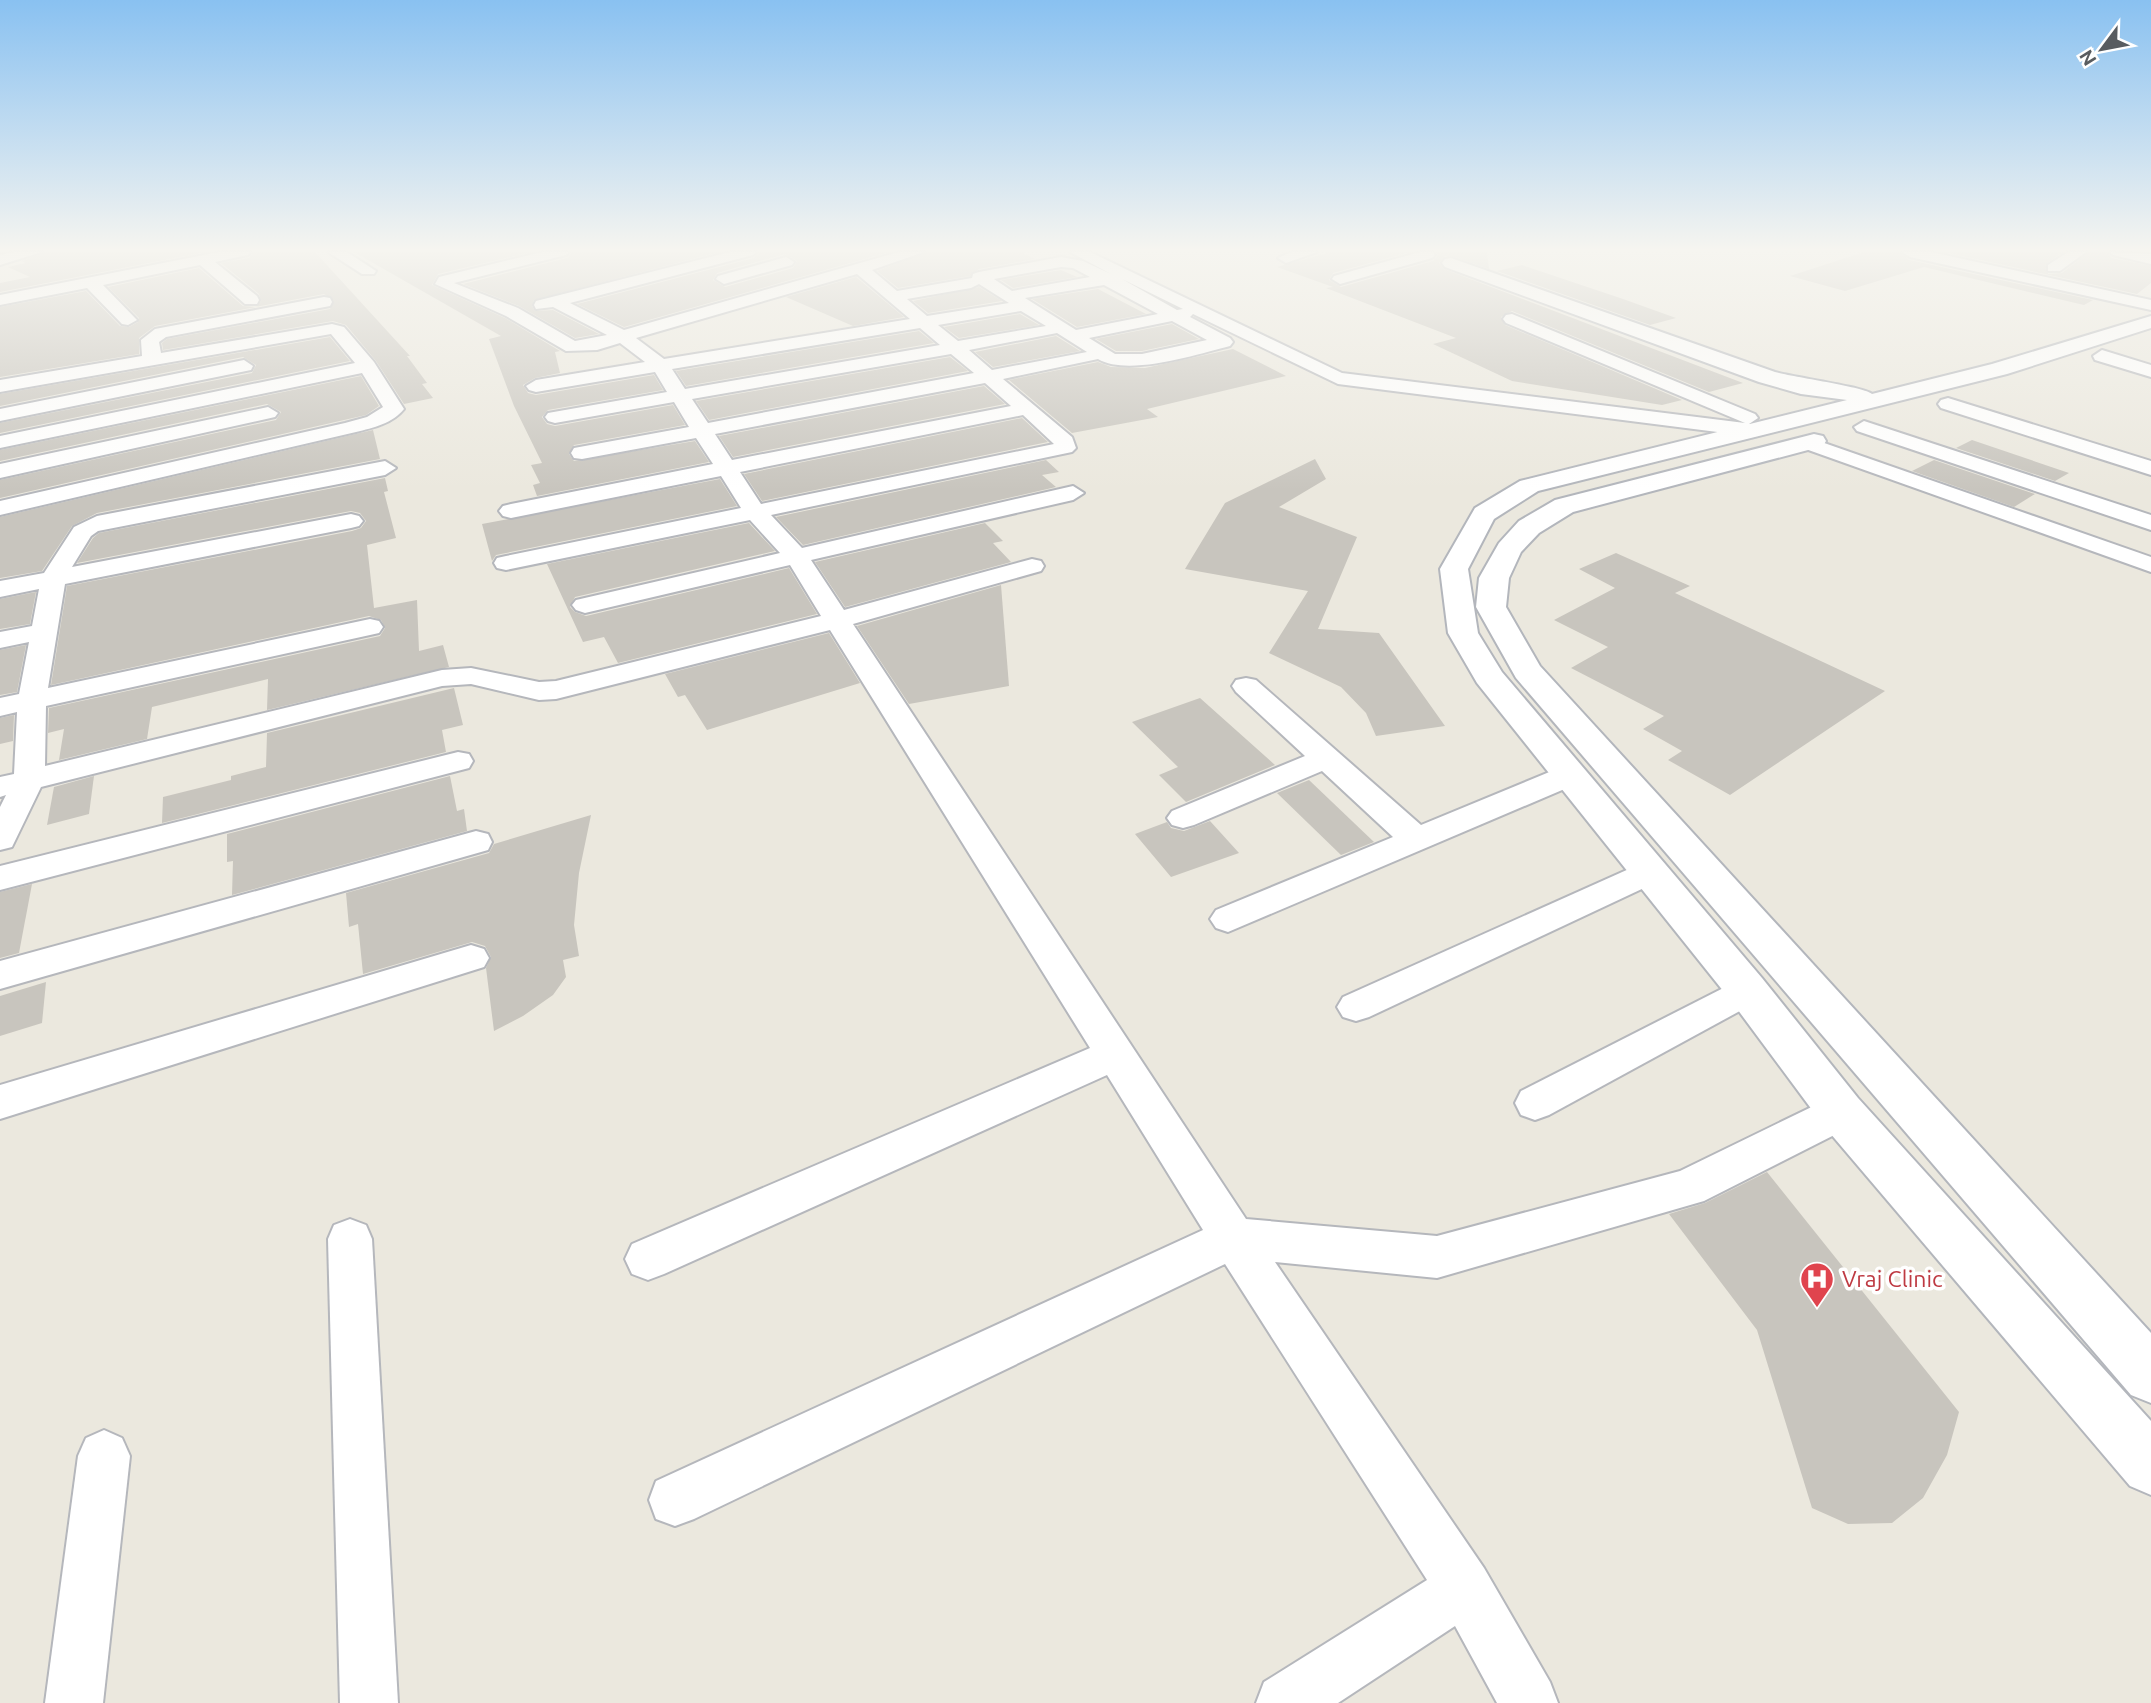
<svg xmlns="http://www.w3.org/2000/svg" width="2151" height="1703" font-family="Ubuntu,sans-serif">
<rect width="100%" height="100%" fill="#ebe8de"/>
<g fill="#c8c5be" fill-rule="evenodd">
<path d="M 45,252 L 205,252 L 0,292 L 0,283 L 30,277 L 8,267 L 26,263 L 22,261 Z"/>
<path d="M 254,252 L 315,252 L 410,356 L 407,356 L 427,383 L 422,384 L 433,398 L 404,404 L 376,361 L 346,325 L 333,321 L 163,350 L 162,343 L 167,339 L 330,309 L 334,301 L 324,294 L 155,326 L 139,338 L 139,354 L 0,377 L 0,307 L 86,291 L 120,326 L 129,327 L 138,322 L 139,318 L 108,287 L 199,268 L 243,306 L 257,307 L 261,301 L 259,294 L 221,263 L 249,258 Z"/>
<path d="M 354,252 L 531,252 L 438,274 L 432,285 L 505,318 L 560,351 L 555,352 L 560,373 L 535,378 L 523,385 L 528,393 L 536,395 L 654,375 L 663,390 L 548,410 L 542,417 L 547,424 L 555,426 L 673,405 L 685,425 L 574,445 L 569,454 L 574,461 L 695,441 L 709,462 L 537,496 L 533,485 L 540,483 L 531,465 L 542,463 L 514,406 L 489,339 L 501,336 Z"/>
<path d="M 572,252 L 719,252 L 534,300 L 532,306 L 535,311 L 553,310 L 599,334 L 575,338 L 519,306 L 463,284 L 567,258 Z"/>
<path d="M 759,252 L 889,252 L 624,327 L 577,304 L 754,258 ZM 785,254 L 797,261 L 793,268 L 725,287 L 713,280 L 717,273 Z"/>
<path d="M 927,252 L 1021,252 L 1035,259 L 979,269 L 970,276 L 898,288 L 877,271 Z"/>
<path d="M 1331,252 L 1410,252 L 1333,273 L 1329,280 L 1341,287 L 1433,261 L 1438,255 L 1436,252 L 1487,252 L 1489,269 L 1452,256 L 1445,256 L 1439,263 L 1444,269 L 1743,383 L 1709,392 L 1512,311 L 1501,317 L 1505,325 L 1682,400 L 1662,405 L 1512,381 L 1433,344 L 1456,338 L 1326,288 L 1333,287 L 1277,267 Z"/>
<path d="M 1864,252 L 1900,252 L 1909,260 L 2093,300 L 2084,305 L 1924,267 L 1845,291 L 1790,276 Z"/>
<path d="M 1944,252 L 2063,252 L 2047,263 L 2048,274 L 2062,273 L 2089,252 L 2107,252 L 2112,258 L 2151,266 L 2151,283 L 2137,294 Z"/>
<path d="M 1522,265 L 1623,299 L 1676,318 L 1650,325 L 1497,271 Z"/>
<path d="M 1061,270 L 1077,277 L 1013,288 L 1001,280 Z"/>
<path d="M 856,277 L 904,317 L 853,326 L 786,297 Z"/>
<path d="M 979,287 L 1002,301 L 928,313 L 913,301 Z"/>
<path d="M 1098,289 L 1146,314 L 1077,327 L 1032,299 Z"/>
<path d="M 1020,314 L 1039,325 L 959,338 L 944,327 Z"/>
<path d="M 1172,324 L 1199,339 L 1142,351 L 1116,351 L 1096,339 Z"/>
<path d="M 919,331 L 934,343 L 686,386 L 676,371 Z"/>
<path d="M 1056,336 L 1080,351 L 993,367 L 975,352 Z"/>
<path d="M 330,337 L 350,361 L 0,433 L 0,423 L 252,373 L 256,365 L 243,357 L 0,406 L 0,394 Z"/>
<path d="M 1233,349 L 1286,376 L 1147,409 L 1158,417 L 1072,433 L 1009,380 L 1098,362 L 1111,367 L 1145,368 Z"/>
<path d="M 950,357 L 968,371 L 709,420 L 696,401 Z"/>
<path d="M 361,376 L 379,406 L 366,415 L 0,498 L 0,480 L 276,420 L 281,412 L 267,404 L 0,461 L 0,450 Z"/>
<path d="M 984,386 L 1005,404 L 733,457 L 719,436 Z"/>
<path d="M 1022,418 L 1048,442 L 762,501 L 744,474 Z"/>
<path d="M 373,430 L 380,459 L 97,513 L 72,526 L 42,571 L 0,578 L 0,517 Z"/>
<path d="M 1972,440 L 2069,473 L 2055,481 L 1956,448 Z"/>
<path d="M 1315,459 L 1326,479 L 1279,507 L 1357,537 L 1318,629 L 1379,633 L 1445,726 L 1376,736 L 1366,713 L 1341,687 L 1269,653 L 1308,591 L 1185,569 L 1225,503 Z"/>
<path d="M 1046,460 L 1059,472 L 1042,475 L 1056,487 L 803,545 L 776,517 Z"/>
<path d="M 1934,460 L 2035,494 L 2014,507 L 1912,471 Z"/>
<path d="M 385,478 L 388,491 L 384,492 L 396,538 L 367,545 L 374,608 L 417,600 L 419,651 L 443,645 L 449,667 L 267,710 L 268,679 L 152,707 L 147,739 L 59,760 L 64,729 L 48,733 L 49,708 L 380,636 L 385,628 L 381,620 L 369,616 L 51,685 L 67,586 L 352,531 L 361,528 L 366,521 L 360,513 L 351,511 L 77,563 L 93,538 L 99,533 Z"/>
<path d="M 720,479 L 737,506 L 496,555 L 492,561 L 482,524 Z"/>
<path d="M 749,523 L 775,551 L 575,597 L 570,607 L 575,612 L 586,616 L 789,568 L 817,614 L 618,663 L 604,637 L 583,642 L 547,564 Z"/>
<path d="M 985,523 L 1003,541 L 993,543 L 1011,562 L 845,607 L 815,562 Z"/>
<path d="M 1616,553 L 1690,586 L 1675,593 L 1885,691 L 1730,795 L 1668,760 L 1682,751 L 1643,729 L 1664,716 L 1571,668 L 1608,647 L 1554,620 L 1615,588 L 1579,569 Z"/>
<path d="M 1001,585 L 1009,686 L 909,704 L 857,626 Z"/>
<path d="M 36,592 L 30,624 L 0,629 L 0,599 Z"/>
<path d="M 829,633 L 860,683 L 707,730 L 685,695 L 678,697 L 665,674 Z"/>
<path d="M 26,645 L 17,692 L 0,695 L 0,650 Z"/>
<path d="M 454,688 L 463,725 L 442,730 L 446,752 L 162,823 L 163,797 L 231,780 L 231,776 L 266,767 L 267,733 Z"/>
<path d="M 1200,698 L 1275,765 L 1186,802 L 1159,775 L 1178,767 L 1132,722 Z"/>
<path d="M 14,715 L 13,741 L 0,744 L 0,718 Z"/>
<path d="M 94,776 L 89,814 L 47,825 L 54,787 Z"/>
<path d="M 450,776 L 457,811 L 464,809 L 467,831 L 232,895 L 233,861 L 227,862 L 227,834 Z"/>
<path d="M 1309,780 L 1374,842 L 1341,855 L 1277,793 Z"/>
<path d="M 591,815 L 579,873 L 574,925 L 579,956 L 563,960 L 566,977 L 553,995 L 523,1016 L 494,1031 L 486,968 L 491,957 L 485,946 L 472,942 L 363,974 L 358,924 L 349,927 L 346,893 L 489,853 L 494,844 Z"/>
<path d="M 1210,821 L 1239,853 L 1171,877 L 1135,834 L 1167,822 L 1171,828 L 1184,831 Z"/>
<path d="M 32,884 L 19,953 L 0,958 L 0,892 Z"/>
<path d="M 46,982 L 42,1023 L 0,1036 L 0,996 Z"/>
<path d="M 1767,1172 L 1959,1412 L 1947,1455 L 1923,1498 L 1892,1523 L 1848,1524 L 1812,1508 L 1757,1330 L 1669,1214 L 1705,1203 Z"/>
</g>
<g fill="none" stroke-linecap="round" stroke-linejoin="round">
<g stroke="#b5b7bc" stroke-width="4">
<g id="street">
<path d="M 14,252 L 42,252 L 0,265 L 0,255 Z"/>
<path d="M 219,252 L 251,252 L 248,255 L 215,262 L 257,296 L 259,300 L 257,304 L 245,304 L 200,265 L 103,285 L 137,320 L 128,325 L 122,324 L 87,288 L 0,305 L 0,295 Z"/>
<path d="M 328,252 L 347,252 L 376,271 L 374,274 L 362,274 Z"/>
<path d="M 542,252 L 569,252 L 566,255 L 454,283 L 518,308 L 575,341 L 607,335 L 553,307 L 536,309 L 534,305 L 536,301 L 730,252 L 756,252 L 753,255 L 570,303 L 624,330 L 899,252 L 924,252 L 872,270 L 897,291 L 972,278 L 973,274 L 979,272 L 1061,257 L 1083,261 L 1111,274 L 1070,252 L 1090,252 L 1342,373 L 1745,423 L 1506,323 L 1503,319 L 1506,315 L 1512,314 L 1755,414 L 1758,418 L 1749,424 L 1759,430 L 1749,436 L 1338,384 L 1193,314 L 1190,317 L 1230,338 L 1233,342 L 1230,346 C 1198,354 1128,377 1098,359 L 1003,379 L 1072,437 L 1076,448 L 1072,452 L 771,515 L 802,548 L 1073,486 L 1084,493 L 1073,500 L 811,560 L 844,610 L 1032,559 L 1041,561 L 1044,566 L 1041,571 L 853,624 L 1246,1219 L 1437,1236 L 1680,1171 L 1826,1100 L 1841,1095 L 1856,1100 L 1862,1112 L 1856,1124 L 1704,1201 L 1437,1278 L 1275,1262 L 1484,1568 L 1550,1682 L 1558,1703 L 1497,1703 L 1455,1626 L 1338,1703 L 1256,1703 L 1264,1682 L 1427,1580 L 1225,1264 L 694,1519 L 675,1526 L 656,1519 L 649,1500 L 656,1481 L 1203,1230 L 1107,1075 L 664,1274 L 648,1280 L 632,1274 L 625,1259 L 632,1244 L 1090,1048 L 830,630 L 556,699 L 539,700 L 471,684 L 442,686 L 41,787 L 12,847 L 0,850 L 0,807 L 6,795 L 0,797 L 0,777 L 14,774 L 17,712 L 0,716 L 0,698 L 19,694 L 29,642 L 0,648 L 0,632 L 32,626 L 39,589 L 0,597 L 0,581 L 44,573 L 74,527 L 97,516 L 385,461 L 396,468 L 385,475 L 98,531 L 91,536 L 72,567 L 351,514 L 359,516 L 363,521 L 359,526 L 351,528 L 65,584 L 48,688 L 370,619 L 379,621 L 383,627 L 379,633 L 370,635 L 46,706 L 45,766 L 442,670 L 471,668 L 539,682 L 556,681 L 821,616 L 790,565 L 585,613 L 576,610 L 572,605 L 576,600 L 780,553 L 750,520 L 506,570 L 497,568 L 494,563 L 497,558 L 506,556 L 741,508 L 721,476 L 511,518 L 503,516 L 499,511 L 503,506 L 511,504 L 713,464 L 696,438 L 582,459 L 574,458 L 571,453 L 574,448 L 689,427 L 674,402 L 555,423 L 548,421 L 545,417 L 548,413 L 667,392 L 655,372 L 536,392 L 529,390 L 526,386 L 536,380 L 645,362 L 620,343 L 597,350 L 566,351 L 506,316 L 435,284 L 439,277 ZM 1061,267 L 1073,268 L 1090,277 L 1012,291 L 994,279 ZM 857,274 L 910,319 L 664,359 L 636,338 ZM 1122,279 L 1183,309 L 1177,310 ZM 979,284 L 1009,303 L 927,316 L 907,299 L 971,288 ZM 1104,285 L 1158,314 L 1076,330 L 1025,298 ZM 1021,311 L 1046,326 L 958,341 L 938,325 ZM 1172,321 L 1207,340 L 1142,354 L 1115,354 L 1089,338 ZM 920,328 L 940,345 L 685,389 L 672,369 ZM 1057,333 L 1087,352 L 992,370 L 969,350 ZM 951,354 L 974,373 L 708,423 L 692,399 ZM 985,383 L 1011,406 L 732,460 L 715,434 ZM 1023,415 L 1054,444 L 761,504 L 740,472 Z"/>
<path d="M 1291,252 L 1317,252 L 1286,263 L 1278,258 Z"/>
<path d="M 1420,252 L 1433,252 L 1435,255 L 1432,258 L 1340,284 L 1332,279 L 1334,276 Z"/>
<path d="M 1902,252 L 1931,252 L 2151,300 L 2151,310 L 1910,257 Z"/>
<path d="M 2068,252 L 2086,252 L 2060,271 L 2048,271 L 2048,265 Z"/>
<path d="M 2110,252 L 2151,254 L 2151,264 L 2113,255 Z"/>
<path d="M 786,257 L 794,262 L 792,265 L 724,284 L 716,279 L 718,276 Z"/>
<path d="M 324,297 L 330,298 L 332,302 L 330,306 L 166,337 L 159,342 L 161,353 L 332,324 L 344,327 L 374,362 L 404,409 C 393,423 373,428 356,432 L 0,515 L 0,501 L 345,423 L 367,417 L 383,407 L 362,373 L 0,448 L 0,436 L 355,363 L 331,334 L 0,392 L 0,380 L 142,356 L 141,340 L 155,329 Z"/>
<path d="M 2102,350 L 2151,365 L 2151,377 L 2095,360 L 2093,356 Z"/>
<path d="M 244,360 L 253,366 L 251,370 L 0,421 L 0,409 Z"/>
<path d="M 1948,398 L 2151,461 L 2151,475 L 1941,408 L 1938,404 L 1941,400 Z"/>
<path d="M 268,407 L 278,413 L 275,417 L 0,478 L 0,464 Z"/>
<path d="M 1864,421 L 2151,515 L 2151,530 L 1857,431 L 1854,427 Z"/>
<path d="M 1807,437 L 2151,557 L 2151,572 L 1800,447 L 1796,443 L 1800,439 Z"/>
<path d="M 1246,678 L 1256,680 L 1421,825 L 1559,768 L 1570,765 L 1581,768 L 1585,775 L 1581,782 L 1228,932 L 1216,928 L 1210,919 L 1216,910 L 1393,837 L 1322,771 L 1194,825 L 1183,828 L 1172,825 L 1167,818 L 1172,811 L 1305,756 L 1236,692 L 1232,686 L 1236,680 Z"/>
<path d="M 458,752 L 469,754 L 473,761 L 469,768 L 0,890 L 0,866 Z"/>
<path d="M 476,831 L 488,834 L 492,842 L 488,850 L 0,989 L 0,961 Z"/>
<path d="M 1649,860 L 1661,864 L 1666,872 L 1661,880 L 1369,1017 L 1356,1021 L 1343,1017 L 1337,1007 L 1343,997 Z"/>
<path d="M 471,945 L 484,949 L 489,958 L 484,967 L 0,1119 L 0,1085 Z"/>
<path d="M 1747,976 L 1760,980 L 1766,990 L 1760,1000 L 1549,1115 L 1535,1120 L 1521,1115 L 1515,1103 L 1521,1091 Z"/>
<path d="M 350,1219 L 366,1225 L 372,1239 L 398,1703 L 340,1703 L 328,1239 L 334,1225 Z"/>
<path d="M 104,1430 L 122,1438 L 130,1456 L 103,1703 L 45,1703 L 78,1456 L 86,1438 Z"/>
</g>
</g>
<g stroke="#b3b6bc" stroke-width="4">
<g id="secondary">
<path d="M 1451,258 L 1775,372 C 1792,377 1865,387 1872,394 L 1992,364 L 2151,316 L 2151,328 L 2007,374 L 1538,491 L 1494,519 L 1468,569 L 1478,633 L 1502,672 L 1762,978 L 1858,1098 L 2151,1421 L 2151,1495 L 2130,1486 L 1824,1126 L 1732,1002 L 1477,683 L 1448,633 L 1440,569 L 1475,508 L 1520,481 L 1847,400 L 1801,394 L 1759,382 L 1445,267 L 1442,263 L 1445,259 Z"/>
<path d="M 1814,434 L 1823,436 L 1826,441 L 1823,446 L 1573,512 L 1539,533 L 1521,552 L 1509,578 L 1506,607 L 1540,666 L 2151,1333 L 2151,1403 L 2131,1395 L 1516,678 L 1476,607 L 1479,578 L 1499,543 L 1519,521 L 1555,500 Z"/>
</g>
</g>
<use href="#street" fill="#fff" fill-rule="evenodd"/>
<use href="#secondary" fill="#fff" fill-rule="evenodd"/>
</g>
<linearGradient id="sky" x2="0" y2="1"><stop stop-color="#89c1f1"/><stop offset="0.51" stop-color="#f6f5f0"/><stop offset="1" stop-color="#f6f5f0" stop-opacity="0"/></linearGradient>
<rect width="2151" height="490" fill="url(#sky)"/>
<defs>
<g id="hospital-pin" transform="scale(1.75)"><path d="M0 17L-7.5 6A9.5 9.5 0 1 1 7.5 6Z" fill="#e0444e" stroke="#fff"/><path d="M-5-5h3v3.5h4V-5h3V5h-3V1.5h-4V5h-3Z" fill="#fff"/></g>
</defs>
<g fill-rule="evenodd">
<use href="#hospital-pin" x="1817" y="1279"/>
</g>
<g text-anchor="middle" stroke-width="7" stroke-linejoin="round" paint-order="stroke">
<g font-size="23" fill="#be3a42" stroke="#fff" text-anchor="start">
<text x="1842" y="1287">Vraj Clinic</text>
</g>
</g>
<g transform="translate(2102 49) rotate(238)" stroke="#ffffff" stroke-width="5" paint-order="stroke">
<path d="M0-5L12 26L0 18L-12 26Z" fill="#585c60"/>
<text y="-10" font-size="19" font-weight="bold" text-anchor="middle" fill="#585c60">N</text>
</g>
</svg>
